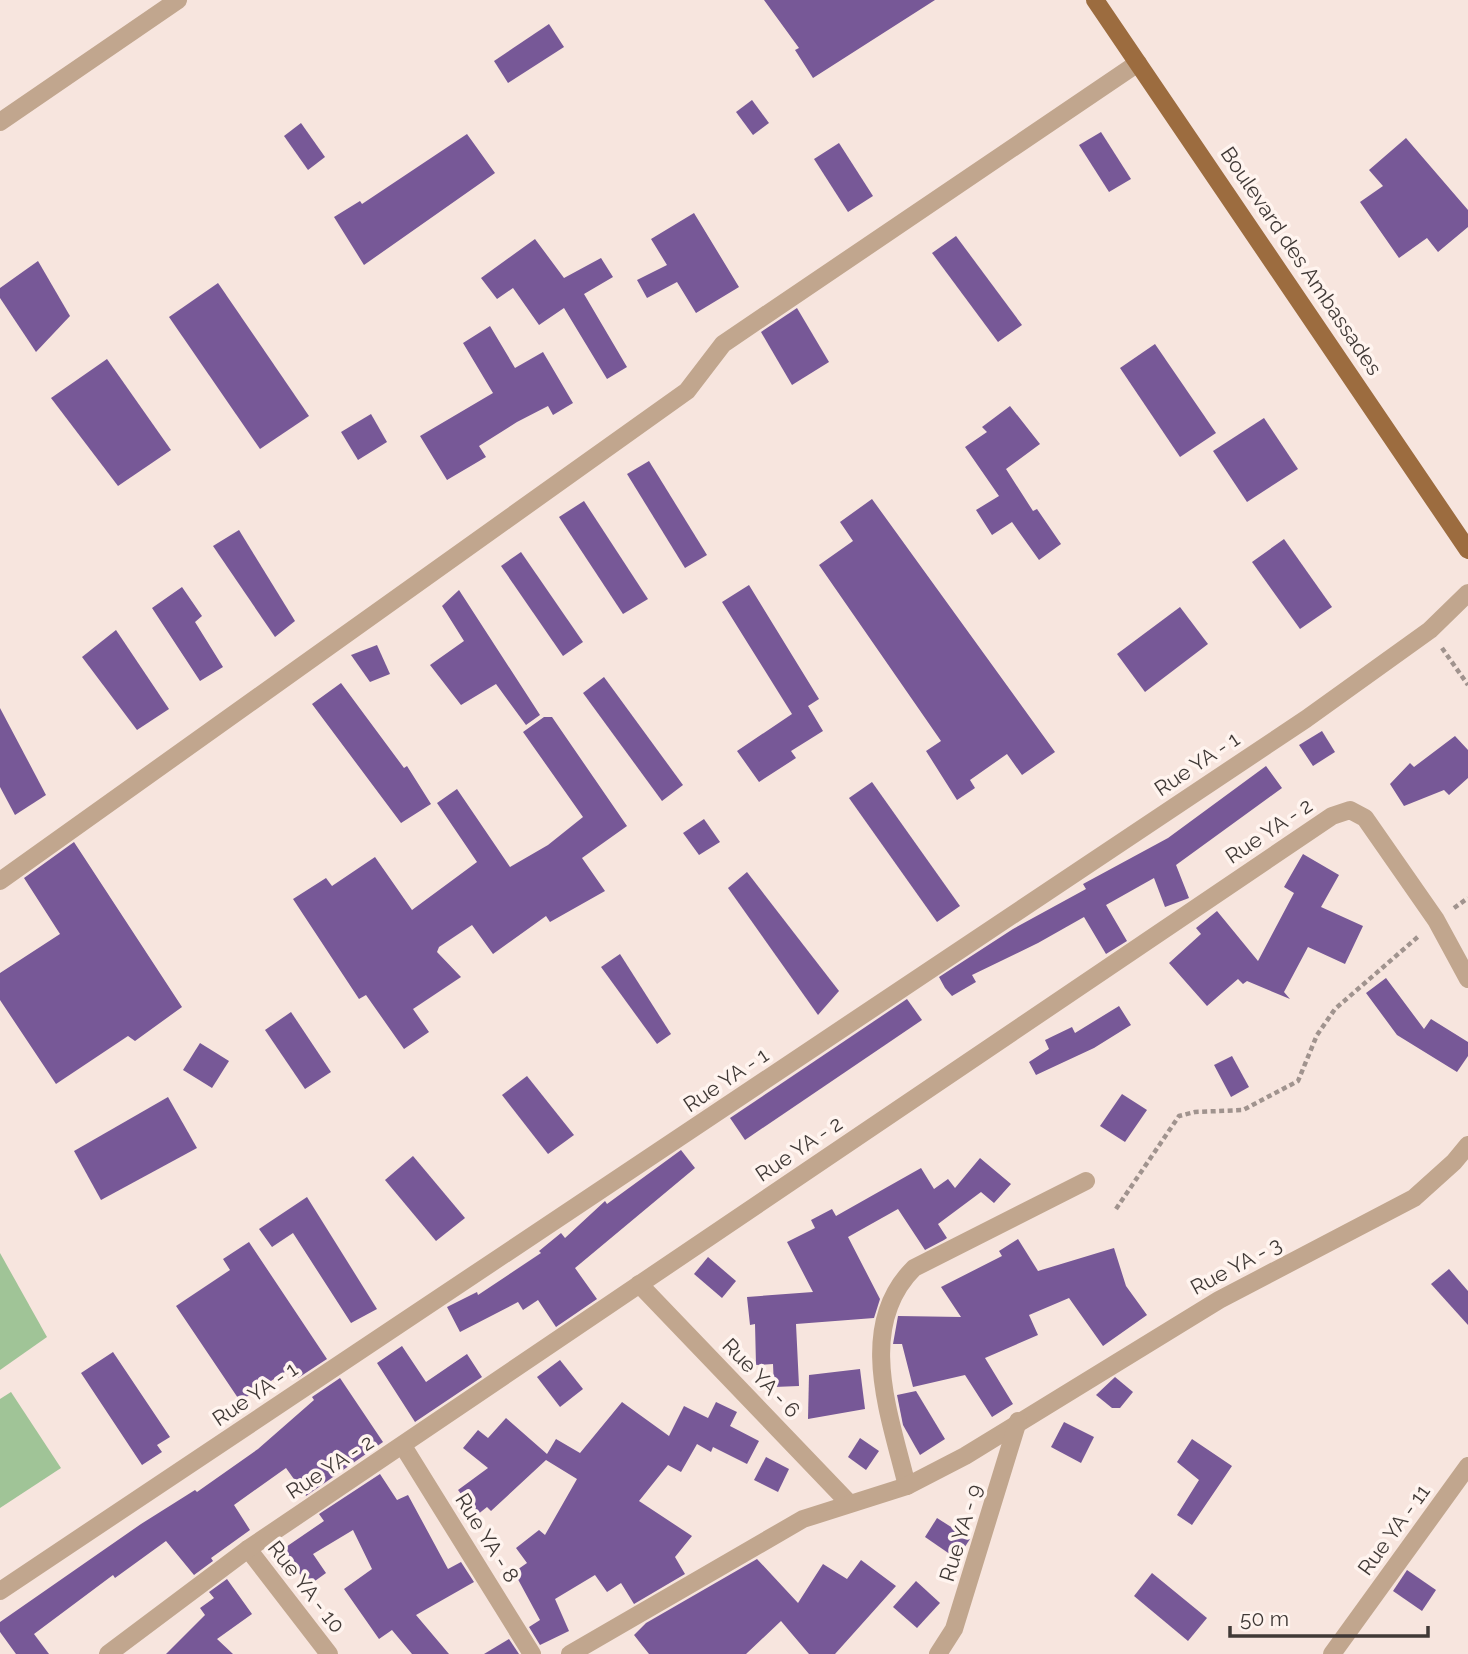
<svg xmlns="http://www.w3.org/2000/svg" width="1468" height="1654" font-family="Raleway,sans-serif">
<rect width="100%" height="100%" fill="#f7e5de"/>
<g fill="#a0c497">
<path d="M 0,1253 L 47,1337 L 0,1370 Z"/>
<path d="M 11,1392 L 61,1468 L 0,1508 L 0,1399 Z"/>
</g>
<g fill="#775897">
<path d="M 764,0 L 935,0 L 813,78 L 795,50 L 799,48 Z"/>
<path d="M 549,24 L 564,47 L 508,83 L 494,61 Z"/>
<path d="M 752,100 L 769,123 L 753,135 L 736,112 Z"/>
<path d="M 301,123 L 325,157 L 308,170 L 284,136 Z"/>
<path d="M 1101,132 L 1131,179 L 1109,192 L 1079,145 Z"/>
<path d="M 467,134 L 495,173 L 364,265 L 334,217 L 360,201 L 362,204 Z"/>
<path d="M 1406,138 L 1468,210 L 1468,227 L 1438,252 L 1427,238 L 1399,258 L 1360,202 L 1383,186 L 1369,170 Z"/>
<path d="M 839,143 L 873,196 L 848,212 L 814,159 Z"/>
<path d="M 694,213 L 739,287 L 696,313 L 677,282 L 647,298 L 637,280 L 667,265 L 651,239 Z"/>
<path d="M 956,236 L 1022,325 L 998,342 L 932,253 Z"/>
<path d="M 535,239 L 564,278 L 601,258 L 613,277 L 584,294 L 627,367 L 607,379 L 564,308 L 539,325 L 513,288 L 497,299 L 481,278 Z"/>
<path d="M 38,261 L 70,316 L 36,352 L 0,298 L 0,288 Z"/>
<path d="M 218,283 L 309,416 L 260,449 L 169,317 Z"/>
<path d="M 797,308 L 829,362 L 792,385 L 761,332 Z"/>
<path d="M 490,326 L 515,368 L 543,352 L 573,403 L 553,415 L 548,406 L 517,422 L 479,446 L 486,457 L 447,480 L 420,436 L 493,393 L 463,343 Z"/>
<path d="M 1155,344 L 1216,433 L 1180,457 L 1120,368 Z"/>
<path d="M 107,359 L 171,450 L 118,486 L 51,398 Z"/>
<path d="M 1010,406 L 1040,444 L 1006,469 L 1033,511 L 1037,509 L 1061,544 L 1039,560 L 1012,522 L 992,535 L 976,510 L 999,496 L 965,447 L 987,432 L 982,427 Z"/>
<path d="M 371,414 L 387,442 L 358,460 L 341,432 Z"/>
<path d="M 1264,418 L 1298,469 L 1247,502 L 1213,451 Z"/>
<path d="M 649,461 L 707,555 L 685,568 L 627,474 Z"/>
<path d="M 872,499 L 1055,752 L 1022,775 L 1007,754 L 970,780 L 975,788 L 957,800 L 926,751 L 941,741 L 819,565 L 853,541 L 840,522 Z"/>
<path d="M 584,501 L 648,599 L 623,614 L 559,517 Z"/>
<path d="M 239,530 L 295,621 L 275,637 L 213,546 Z"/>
<path d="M 1284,539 L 1332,607 L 1300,629 L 1252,562 Z"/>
<path d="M 521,552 L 583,642 L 563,656 L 501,566 Z"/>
<path d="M 749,585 L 819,699 L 808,706 L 823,731 L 791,751 L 796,758 L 759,782 L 737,751 L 792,714 L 722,602 Z"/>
<path d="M 182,587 L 202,616 L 195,622 L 223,667 L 200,681 L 152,608 Z"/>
<path d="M 459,590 L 540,715 L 526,725 L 496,684 L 461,705 L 430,665 L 464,641 L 442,606 Z"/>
<path d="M 1180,607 L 1208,644 L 1145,692 L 1117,654 Z"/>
<path d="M 116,630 L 169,709 L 137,730 L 82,657 Z"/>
<path d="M 377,645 L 390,674 L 370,682 L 351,655 Z"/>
<path d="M 604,677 L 683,785 L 662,801 L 583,693 Z"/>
<path d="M 341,683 L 404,768 L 407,766 L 431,804 L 401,823 L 312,704 Z"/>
<path d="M 0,708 L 46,795 L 15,815 L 0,787 Z"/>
<path d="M 544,717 L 552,717 L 627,826 L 582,858 L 605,891 L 550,922 L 546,916 L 493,954 L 472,925 L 439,947 L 437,952 L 461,977 L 413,1009 L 429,1032 L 404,1049 L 366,995 L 359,999 L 293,899 L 326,878 L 332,886 L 375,857 L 412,910 L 477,862 L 437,803 L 457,789 L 510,867 L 548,845 L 583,817 L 523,732 Z"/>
<path d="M 1322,731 L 1335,752 L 1313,766 L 1299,745 Z"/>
<path d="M 1455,736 L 1468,750 L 1468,778 L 1449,795 L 1444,790 L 1404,806 L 1390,784 L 1410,763 L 1414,767 Z"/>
<path d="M 1266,766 L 1282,788 L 1176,865 L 1189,898 L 1165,907 L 1154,878 L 1106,905 L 1127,941 L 1106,954 L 1084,917 L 1038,943 L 972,975 L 976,982 L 952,996 L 945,988 L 939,977 L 1013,929 L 1086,889 L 1083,884 L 1168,838 Z"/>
<path d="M 872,782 L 960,906 L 937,922 L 849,798 Z"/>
<path d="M 704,819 L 720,842 L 699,855 L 683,833 Z"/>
<path d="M 74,842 L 182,1007 L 135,1041 L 128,1036 L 56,1084 L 0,1000 L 0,973 L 60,934 L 24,878 Z"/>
<path d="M 1303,854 L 1339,875 L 1321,907 L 1363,926 L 1345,964 L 1308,947 L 1284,992 L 1290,999 L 1247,981 L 1243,984 L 1238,979 L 1207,1006 L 1169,963 L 1201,934 L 1196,928 L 1217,911 L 1258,961 L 1294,893 L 1284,887 Z"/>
<path d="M 747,872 L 839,991 L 818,1015 L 728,888 Z"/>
<path d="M 620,954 L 671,1034 L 657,1044 L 601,967 Z"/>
<path d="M 1386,978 L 1424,1029 L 1431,1019 L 1468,1042 L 1468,1056 L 1457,1072 L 1397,1035 L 1366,993 Z"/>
<path d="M 907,999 L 922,1020 L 745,1140 L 730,1118 Z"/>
<path d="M 1119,1006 L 1131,1025 L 1094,1048 L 1036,1075 L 1029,1062 L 1049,1049 L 1045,1040 L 1072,1027 L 1075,1033 Z"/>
<path d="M 291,1012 L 331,1072 L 305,1089 L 265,1030 Z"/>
<path d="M 200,1043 L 229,1061 L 212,1088 L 183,1070 Z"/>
<path d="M 1232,1056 L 1249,1087 L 1231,1097 L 1214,1065 Z"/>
<path d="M 527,1076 L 574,1135 L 548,1154 L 502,1095 Z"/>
<path d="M 1122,1094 L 1147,1110 L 1125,1142 L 1100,1126 Z"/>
<path d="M 168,1097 L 197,1148 L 101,1200 L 74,1151 Z"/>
<path d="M 681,1150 L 695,1168 L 575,1268 L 597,1299 L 556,1327 L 538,1300 L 523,1310 L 518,1302 L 460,1332 L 447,1307 L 477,1292 L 478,1295 L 541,1253 L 539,1251 L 561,1233 L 565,1238 L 605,1201 L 607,1204 Z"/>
<path d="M 413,1156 L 465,1218 L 436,1241 L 385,1180 Z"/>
<path d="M 980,1158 L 1011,1184 L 994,1203 L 981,1192 L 938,1224 L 947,1238 L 944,1240 L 925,1250 L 898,1209 L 848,1237 L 880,1299 L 874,1318 L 796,1324 L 799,1386 L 774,1387 L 773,1364 L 756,1365 L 755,1324 L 750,1325 L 747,1297 L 813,1292 L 787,1242 L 815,1228 L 811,1220 L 832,1209 L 836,1216 L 921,1168 L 934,1189 L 948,1179 L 955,1188 Z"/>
<path d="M 307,1197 L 377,1309 L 351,1323 L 293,1233 L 272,1247 L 259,1229 Z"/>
<path d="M 1018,1239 L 1038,1271 L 1114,1248 L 1126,1286 L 1147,1315 L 1103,1346 L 1069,1298 L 1029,1315 L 1038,1335 L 985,1358 L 1013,1404 L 992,1417 L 965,1375 L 913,1387 L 902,1344 L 893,1344 L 898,1316 L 961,1317 L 941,1287 L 1002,1256 L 999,1251 Z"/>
<path d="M 249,1242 L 327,1359 L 298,1378 L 291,1368 L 240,1401 L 176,1306 L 230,1270 L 223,1259 Z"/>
<path d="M 708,1257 L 736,1281 L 722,1298 L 694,1274 Z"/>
<path d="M 1449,1269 L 1468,1291 L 1468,1325 L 1431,1284 Z"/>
<path d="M 402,1346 L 426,1382 L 467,1354 L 482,1377 L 415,1422 L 377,1363 Z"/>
<path d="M 113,1352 L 170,1437 L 157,1445 L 162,1452 L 142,1465 L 81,1373 Z"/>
<path d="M 560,1360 L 583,1389 L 560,1407 L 537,1377 Z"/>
<path d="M 860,1369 L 865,1409 L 808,1419 L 809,1375 Z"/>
<path d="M 1115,1377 L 1133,1392 L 1120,1408 L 1112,1408 L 1096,1395 Z"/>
<path d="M 340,1378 L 383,1442 L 306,1496 L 286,1468 L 234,1505 L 250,1530 L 211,1558 L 213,1561 L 194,1575 L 166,1541 L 115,1578 L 113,1575 L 34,1634 L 49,1654 L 16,1654 L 0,1632 L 0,1622 L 141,1524 L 195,1490 L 197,1492 L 258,1449 L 314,1400 L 312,1397 Z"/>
<path d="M 916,1391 L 945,1439 L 920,1455 L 903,1425 L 897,1395 Z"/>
<path d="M 622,1402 L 669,1436 L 684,1406 L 708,1418 L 716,1402 L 737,1412 L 730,1426 L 759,1441 L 747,1464 L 713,1447 L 711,1452 L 697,1444 L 681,1472 L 668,1465 L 639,1501 L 692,1536 L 675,1557 L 685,1574 L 634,1604 L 621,1583 L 607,1592 L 595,1575 L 555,1599 L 569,1631 L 540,1645 L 529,1627 L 540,1620 L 514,1572 L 527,1563 L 516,1548 L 539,1530 L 545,1535 L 577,1479 L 546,1460 L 491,1511 L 487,1507 L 477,1515 L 458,1490 L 488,1468 L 463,1448 L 478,1430 L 488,1438 L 506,1418 L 547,1454 L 556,1439 L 580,1453 Z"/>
<path d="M 1064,1422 L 1094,1437 L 1081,1463 L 1051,1447 Z"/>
<path d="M 860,1438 L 879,1451 L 866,1470 L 848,1457 Z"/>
<path d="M 1192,1439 L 1232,1466 L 1192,1525 L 1177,1515 L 1199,1480 L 1177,1462 Z"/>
<path d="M 766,1457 L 789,1469 L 778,1492 L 754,1480 Z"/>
<path d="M 380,1474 L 397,1500 L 408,1495 L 448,1569 L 461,1562 L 474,1582 L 416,1615 L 449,1654 L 412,1654 L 392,1630 L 379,1639 L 344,1589 L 372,1569 L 353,1530 L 313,1554 L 326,1573 L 308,1586 L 283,1549 L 324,1521 L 319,1514 Z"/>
<path d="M 937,1518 L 970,1539 L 957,1559 L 925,1537 Z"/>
<path d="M 757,1559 L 798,1603 L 823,1564 L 847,1579 L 861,1560 L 896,1586 L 835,1654 L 809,1654 L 781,1621 L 746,1654 L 649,1654 L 634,1635 L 646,1623 Z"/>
<path d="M 1407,1570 L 1436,1590 L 1422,1611 L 1393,1591 Z"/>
<path d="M 1152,1573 L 1207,1618 L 1188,1641 L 1134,1596 Z"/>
<path d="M 227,1579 L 252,1614 L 217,1639 L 233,1654 L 166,1654 L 205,1615 L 200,1608 L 214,1598 L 209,1592 Z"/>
<path d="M 916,1581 L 940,1603 L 917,1628 L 893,1607 Z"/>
<path d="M 509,1639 L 519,1654 L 484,1654 Z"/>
</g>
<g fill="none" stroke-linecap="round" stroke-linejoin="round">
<g stroke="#a0938e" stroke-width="4.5" stroke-dasharray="5 3.5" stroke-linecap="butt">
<path d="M 1442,648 L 1468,685"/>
<path d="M 1454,908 L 1468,898"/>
<path d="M 1116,1209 L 1179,1116 L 1195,1112 L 1243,1110 L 1298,1081 L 1317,1035 L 1335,1009 L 1420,935"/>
</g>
<g stroke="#c1a68e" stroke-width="18">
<path d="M 0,122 L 178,0"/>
<path d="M 0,881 L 687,391 L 723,344 L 1138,63"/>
<path d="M 639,1284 L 849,1503"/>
<path d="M 403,1446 L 532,1654"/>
<path d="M 907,1486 C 890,1415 855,1327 914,1268 L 1086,1181"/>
<path d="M 248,1549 L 329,1654"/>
<path d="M 0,1591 L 1306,719 L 1430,630 L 1468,593"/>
<path d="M 108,1654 L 248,1549 L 1332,816 L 1350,810 L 1365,818 L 1436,920 L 1468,979"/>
<path d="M 570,1654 L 803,1519 L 907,1486 L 965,1456 L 1219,1300 L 1414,1198 L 1454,1162 L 1468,1145"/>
<path d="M 938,1654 L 954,1629 L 1018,1421"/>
<path d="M 1332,1654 L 1468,1466"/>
</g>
<path stroke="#9c6c3f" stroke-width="18" d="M 1095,0 L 1468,550"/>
</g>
<g text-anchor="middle" stroke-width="7" stroke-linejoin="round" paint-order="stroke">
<g font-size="21" fill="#403936" stroke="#fff4ef">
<text transform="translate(1301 261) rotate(56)" y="7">Boulevard des Ambassades</text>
<text transform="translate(1197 764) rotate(-34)" y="7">Rue YA - 1</text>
<text transform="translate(1269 831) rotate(-34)" y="7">Rue YA - 2</text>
<text transform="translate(726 1080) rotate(-34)" y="7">Rue YA - 1</text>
<text transform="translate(799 1149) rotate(-34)" y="7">Rue YA - 2</text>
<text transform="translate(1236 1266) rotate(-28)" y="7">Rue YA - 3</text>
<text transform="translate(761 1378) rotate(46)" y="7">Rue YA - 6</text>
<text transform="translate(255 1394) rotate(-34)" y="7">Rue YA - 1</text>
<text transform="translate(330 1467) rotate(-33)" y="7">Rue YA - 2</text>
<text transform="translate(1394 1530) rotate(-54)" y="7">Rue YA - 11</text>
<text transform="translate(961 1533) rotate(-73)" y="7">Rue YA - 9</text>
<text transform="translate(487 1538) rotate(58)" y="7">Rue YA - 8</text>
<text transform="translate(306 1587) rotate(52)" y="7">Rue YA - 10</text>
</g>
</g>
<path d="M1230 1626v10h198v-10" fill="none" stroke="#403936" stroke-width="3.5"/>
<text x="1240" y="1626" font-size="21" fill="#403936" stroke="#fff4ef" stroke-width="5" paint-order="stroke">50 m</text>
</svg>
